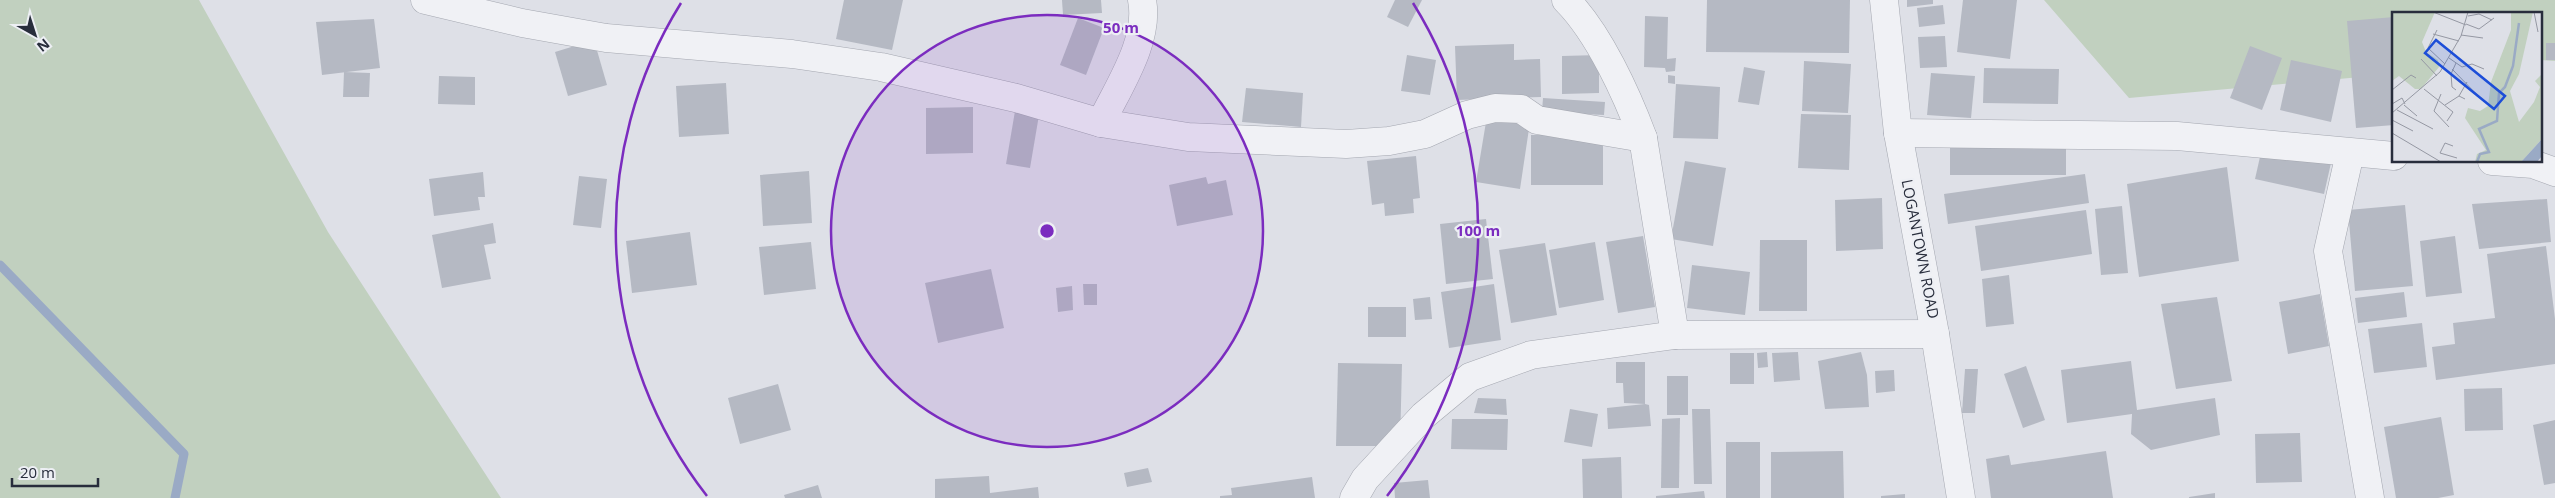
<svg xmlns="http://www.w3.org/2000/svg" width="2555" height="498" font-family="'Open Sans',sans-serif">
<rect width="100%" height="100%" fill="#dee0e7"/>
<g fill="#c1d0bf">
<path d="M 0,0 L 199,0 L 328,232 L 501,498 L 0,498 Z"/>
<path d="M 2044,0 L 2555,0 L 2555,61 L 2541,60 L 2541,14 L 2394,14 L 2394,74 L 2129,98 Z"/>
</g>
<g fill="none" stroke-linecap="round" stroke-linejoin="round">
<path stroke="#9aaac5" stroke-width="9" d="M 0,265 L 184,454 L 175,498"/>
</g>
<g fill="#b5b9c3">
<path d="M 844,0 L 903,0 L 892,50 L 836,39 Z"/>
<path d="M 1062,0 L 1101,0 L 1102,13 L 1063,15 Z"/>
<path d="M 1395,0 L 1422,0 L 1408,27 L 1387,17 Z"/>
<path d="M 1707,0 L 1850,0 L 1849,53 L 1706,52 Z"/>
<path d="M 1907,0 L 1933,0 L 1933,4 L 1907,7 Z"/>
<path d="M 1963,0 L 2017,0 L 2010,59 L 1957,52 Z"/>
<path d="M 1943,5 L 1945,24 L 1919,27 L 1917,8 Z"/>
<path d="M 1645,16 L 1668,17 L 1667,59 L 1676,58 L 1675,71 L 1666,72 L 1665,68 L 1644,67 Z"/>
<path d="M 2394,17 L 2394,125 L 2356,128 L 2347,21 Z"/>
<path d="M 1078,18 L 1104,28 L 1086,75 L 1060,65 Z"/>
<path d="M 374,19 L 380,68 L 322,75 L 316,22 Z"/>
<path d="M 1945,36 L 1947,67 L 1920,68 L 1918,37 Z"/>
<path d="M 594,40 L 607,85 L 568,96 L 555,52 Z"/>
<rect x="2546" y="43" width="9" height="17"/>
<path d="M 1514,44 L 1514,60 L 1540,59 L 1541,97 L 1457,100 L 1455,46 Z"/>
<path d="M 2250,46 L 2282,58 L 2262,110 L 2230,98 Z"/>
<path d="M 1407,55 L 1436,60 L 1430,95 L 1401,91 Z"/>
<path d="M 1599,55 L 1599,93 L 1562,94 L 1562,56 Z"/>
<path d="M 2291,60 L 2342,71 L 2331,122 L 2280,110 Z"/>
<path d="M 1804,61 L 1851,64 L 1848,113 L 1802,111 Z"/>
<path d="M 1744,67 L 1765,71 L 1759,105 L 1738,102 Z"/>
<path d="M 1984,68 L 2059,69 L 2058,104 L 1983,103 Z"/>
<path d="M 344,72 L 370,73 L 369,97 L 343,97 Z"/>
<path d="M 1931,73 L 1975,76 L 1971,118 L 1927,115 Z"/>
<path d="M 1668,75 L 1675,76 L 1675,84 L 1668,83 Z"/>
<path d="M 439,76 L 475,77 L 475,105 L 438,104 Z"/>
<path d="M 726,83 L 729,134 L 679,137 L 676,86 Z"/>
<path d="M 1676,84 L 1720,87 L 1718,139 L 1673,138 Z"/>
<path d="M 1246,88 L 1303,93 L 1301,127 L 1242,122 Z"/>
<path d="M 1543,98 L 1605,102 L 1604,115 L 1542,112 Z"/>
<path d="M 973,107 L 973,153 L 926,154 L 926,108 Z"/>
<path d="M 1015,111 L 1039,115 L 1030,168 L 1006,164 Z"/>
<path d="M 1801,114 L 1851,115 L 1849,170 L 1798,168 Z"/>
<path d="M 1487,116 L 1530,122 L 1520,189 L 1476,182 Z"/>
<rect x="1531" y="135" width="72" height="50"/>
<rect x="1950" y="145" width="116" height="30"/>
<path d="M 2262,148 L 2331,163 L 2324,194 L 2255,179 Z"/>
<path d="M 1416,156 L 1420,198 L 1413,199 L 1414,213 L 1385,216 L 1384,203 L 1372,205 L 1367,161 Z"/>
<path d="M 1685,161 L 1726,168 L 1713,246 L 1671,239 Z"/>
<path d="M 2227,167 L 2239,261 L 2139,277 L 2127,184 Z"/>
<path d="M 809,171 L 812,223 L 763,226 L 760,175 Z"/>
<path d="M 483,172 L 485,197 L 478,197 L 480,210 L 434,216 L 429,179 Z"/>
<path d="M 2085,174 L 2089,203 L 1948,224 L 1944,194 Z"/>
<path d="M 579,176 L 607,179 L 601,228 L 573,225 Z"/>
<path d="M 1206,177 L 1208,184 L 1226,180 L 1233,215 L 1177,226 L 1169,185 Z"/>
<path d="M 1882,198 L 1883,249 L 1836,251 L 1835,200 Z"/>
<path d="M 2547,199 L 2551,242 L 2479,249 L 2472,204 Z"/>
<path d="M 2405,205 L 2413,286 L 2355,291 L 2348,210 Z"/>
<path d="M 2122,206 L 2128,273 L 2101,275 L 2095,209 Z"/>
<path d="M 2086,210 L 2092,254 L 1981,271 L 1975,226 Z"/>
<path d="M 1486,219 L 1493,279 L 1446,284 L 1440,224 Z"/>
<path d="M 493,223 L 496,243 L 484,245 L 491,279 L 442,288 L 432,235 Z"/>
<path d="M 690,232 L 697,285 L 632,293 L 626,241 Z"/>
<path d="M 1643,236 L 1655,307 L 1618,313 L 1606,242 Z"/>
<path d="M 2455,236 L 2462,293 L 2426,297 L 2420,241 Z"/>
<path d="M 1760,240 L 1807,240 L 1807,311 L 1759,311 Z"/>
<path d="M 811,242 L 816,289 L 764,295 L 759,247 Z"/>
<path d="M 1595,242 L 1604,300 L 1559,308 L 1549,250 Z"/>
<path d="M 1545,243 L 1557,315 L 1511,323 L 1499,250 Z"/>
<path d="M 2546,246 L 2555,319 L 2555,364 L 2436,380 L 2432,347 L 2455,344 L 2453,323 L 2495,318 L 2487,254 Z"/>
<path d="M 1692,265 L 1750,272 L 1745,315 L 1687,308 Z"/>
<path d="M 991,269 L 1004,328 L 938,343 L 925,283 Z"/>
<path d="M 2009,275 L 2014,324 L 1986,327 L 1982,279 Z"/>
<path d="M 1083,284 L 1097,284 L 1097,305 L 1084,305 Z"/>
<path d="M 1494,284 L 1501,340 L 1449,348 L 1441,292 Z"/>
<path d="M 1072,286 L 1073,310 L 1058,312 L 1056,288 Z"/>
<path d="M 2404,292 L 2407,317 L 2358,323 L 2355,298 Z"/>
<path d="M 2320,294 L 2329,346 L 2288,354 L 2279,302 Z"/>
<path d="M 1430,297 L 1432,319 L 1415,320 L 1413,299 Z"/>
<path d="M 2217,297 L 2232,381 L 2176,389 L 2161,304 Z"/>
<rect x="1368" y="307" width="38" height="30"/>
<path d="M 2422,323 L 2427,367 L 2374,373 L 2368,329 Z"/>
<path d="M 1767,352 L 1768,367 L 1758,368 L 1757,353 Z"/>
<path d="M 1798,352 L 1800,380 L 1774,382 L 1772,353 Z"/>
<path d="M 1861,352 L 1867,375 L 1869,407 L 1825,409 L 1818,361 Z"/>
<rect x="1730" y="353" width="24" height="31"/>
<path d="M 2131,361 L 2137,410 L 2215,398 L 2220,435 L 2151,450 L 2131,434 L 2132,414 L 2067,423 L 2061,370 Z"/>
<path d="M 1616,362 L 1645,362 L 1645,404 L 1649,405 L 1651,426 L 1608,429 L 1607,408 L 1645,404 L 1624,403 L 1623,383 L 1616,383 Z"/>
<path d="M 1338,363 L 1402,364 L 1400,446 L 1336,446 Z"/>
<path d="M 2026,366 L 2045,420 L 2023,428 L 2004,374 Z"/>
<path d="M 1965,369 L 1978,369 L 1975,413 L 1962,413 Z"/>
<path d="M 1894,370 L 1895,391 L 1876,393 L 1875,371 Z"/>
<rect x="1667" y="376" width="21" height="39"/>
<path d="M 778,384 L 791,430 L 740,444 L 728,398 Z"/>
<path d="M 2502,388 L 2503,430 L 2465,431 L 2464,389 Z"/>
<path d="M 1478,398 L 1506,399 L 1507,415 L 1474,413 Z"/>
<path d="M 1570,409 L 1598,414 L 1592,447 L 1564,442 Z"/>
<path d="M 1692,409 L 1710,409 L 1712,484 L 1694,484 Z"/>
<path d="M 2441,417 L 2454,495 L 2438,498 L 2396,498 L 2384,427 Z"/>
<path d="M 1680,418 L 1679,488 L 1661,488 L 1662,419 Z"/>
<path d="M 1452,419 L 1508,419 L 1507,450 L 1451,449 Z"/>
<path d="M 2555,420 L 2555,483 L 2544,485 L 2533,425 Z"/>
<path d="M 2300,433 L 2302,482 L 2256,483 L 2255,434 Z"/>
<rect x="1726" y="442" width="34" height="56"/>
<path d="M 1843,451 L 1844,498 L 1771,498 L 1771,452 Z"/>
<path d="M 2106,451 L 2113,498 L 1991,498 L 1986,459 L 2009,455 L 2011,465 Z"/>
<path d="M 1621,457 L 1622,498 L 1583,498 L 1582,459 Z"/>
<path d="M 1148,468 L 1152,482 L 1127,487 L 1124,473 Z"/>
<path d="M 989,476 L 990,493 L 1038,487 L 1039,498 L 935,498 L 935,479 Z"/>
<path d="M 1312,477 L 1315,498 L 1220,498 L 1220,496 L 1232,495 L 1231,488 Z"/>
<path d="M 1428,480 L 1430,498 L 1395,498 L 1394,483 Z"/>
<path d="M 818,485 L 822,498 L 785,498 L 784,495 Z"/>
<path d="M 1704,491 L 1705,498 L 1656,498 L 1656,496 Z"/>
<path d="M 2215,493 L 2215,498 L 2189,498 L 2189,497 Z"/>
<path d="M 1905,494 L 1905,498 L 1881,498 L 1881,496 Z"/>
</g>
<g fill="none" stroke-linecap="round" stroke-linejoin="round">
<g stroke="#a4a7b0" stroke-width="29">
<g id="minor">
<path d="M 425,0 L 522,23 L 606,38 L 792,54 L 881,67 L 1016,98 L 1101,123 L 1188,137 L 1346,144 L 1389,141 L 1425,134 L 1467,115 L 1495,108 L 1521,109 L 1537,120 L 1643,138"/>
<path d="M 1566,0 C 1599,33 1627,95 1643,138 L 1675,335"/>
<path d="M 1884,0 L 1898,133 L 1935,334 L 1961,498"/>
<path d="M 1101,123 C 1118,87 1150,41 1142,0"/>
<path d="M 1898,133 L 2177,136 L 2394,156"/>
<path d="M 2350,153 L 2328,251 L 2370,498"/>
<path d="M 2492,161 L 2533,164 L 2555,172"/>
<path d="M 1354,498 L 1365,479 L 1423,416 L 1470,377 L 1531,355 L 1675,335 L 1935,334"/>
</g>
</g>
<use href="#minor" stroke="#f0f1f5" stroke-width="28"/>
</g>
<circle cx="1047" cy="231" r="216" fill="#7b2cbf" fill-opacity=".12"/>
<g fill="none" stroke="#7b2cbf" stroke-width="2.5">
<circle cx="1047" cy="231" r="216"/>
<path d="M707 496A431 431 0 0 1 681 3M1413 3A431 431 0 0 1 1387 496"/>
</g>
<g text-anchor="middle" stroke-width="4.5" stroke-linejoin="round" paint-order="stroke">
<g font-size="15" fill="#282d3c" stroke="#edeff4">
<text transform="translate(1920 249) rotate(79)" y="5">LOGANTOWN ROAD</text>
</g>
</g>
<g transform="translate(2392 12)">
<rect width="150" height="150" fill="#dee0e7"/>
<path d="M 0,0 L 43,0 L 30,30 L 34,40 L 46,48 L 47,55 L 29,77 L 23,77 L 7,64 L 0,69 ZM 119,0 L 141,0 L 127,62 L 118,79 L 127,110 L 142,90 L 148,75 L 143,69 L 150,62 L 150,127 L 129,150 L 83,150 L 85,142 L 94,138 L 73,106 L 76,96 L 88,99 L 96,94 L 99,70 L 119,18 Z" fill="#c1d0bf"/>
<path d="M 150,127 L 150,144 L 145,150 L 129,150 Z" fill="#9aaac5"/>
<path fill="none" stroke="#9aaac5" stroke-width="2.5" d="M 85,150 L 88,142 L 97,140 L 87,117 L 105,109 L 107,81 L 113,75 L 121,54 L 127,11"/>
<path fill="none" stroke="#9598a3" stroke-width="1" d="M 41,0 L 74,13M 142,0 L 146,20M 76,4 L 87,2 L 100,8M 74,12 L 87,17 L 102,6M 45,18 L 36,36 L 53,52M 41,22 L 67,29M 69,23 L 91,26M 57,46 L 70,55 L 80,52 L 92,57M 29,47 L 45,64M 64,51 L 59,62 L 60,75 L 64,78M 60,57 L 92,90M 32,77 L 61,100 L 55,109M 0,78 L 19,63 L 24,66M 49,82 L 42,99 L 57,115M 67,84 L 75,70M 0,92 L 10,86 L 13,92M 12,93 L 25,104M 53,93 L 67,84 L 73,87M 5,98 L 41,117M 0,101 L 48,60 L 69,24 L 76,0M 0,108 L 21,119M 0,121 L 49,150M 61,134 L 53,131 L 48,141 L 65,146"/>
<path fill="#1d4ed8" fill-opacity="0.15" stroke="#1d4ed8" stroke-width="2.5" d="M 44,28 L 113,84 L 102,97 L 33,41 Z"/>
<rect width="150" height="150" fill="none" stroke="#282d3c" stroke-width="2.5"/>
</g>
<circle cx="1047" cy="231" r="8" fill="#7b2cbf" stroke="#edeff4" stroke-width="2.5"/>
<g font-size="15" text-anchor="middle" font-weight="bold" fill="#7b2cbf" stroke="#edeff4" stroke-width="4.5" stroke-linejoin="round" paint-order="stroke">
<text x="1121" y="33">50 m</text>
<text x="1478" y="236">100 m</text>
</g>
<g transform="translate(35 35) rotate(141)" stroke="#edeff4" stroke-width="4" paint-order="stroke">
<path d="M0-4L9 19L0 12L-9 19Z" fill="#282d3c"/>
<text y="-8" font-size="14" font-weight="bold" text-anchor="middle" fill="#282d3c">N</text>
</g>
<path d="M12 478v8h86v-8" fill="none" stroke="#282d3c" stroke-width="2.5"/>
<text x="20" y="478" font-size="15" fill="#282d3c" stroke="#edeff4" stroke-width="4" paint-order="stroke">20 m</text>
</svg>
